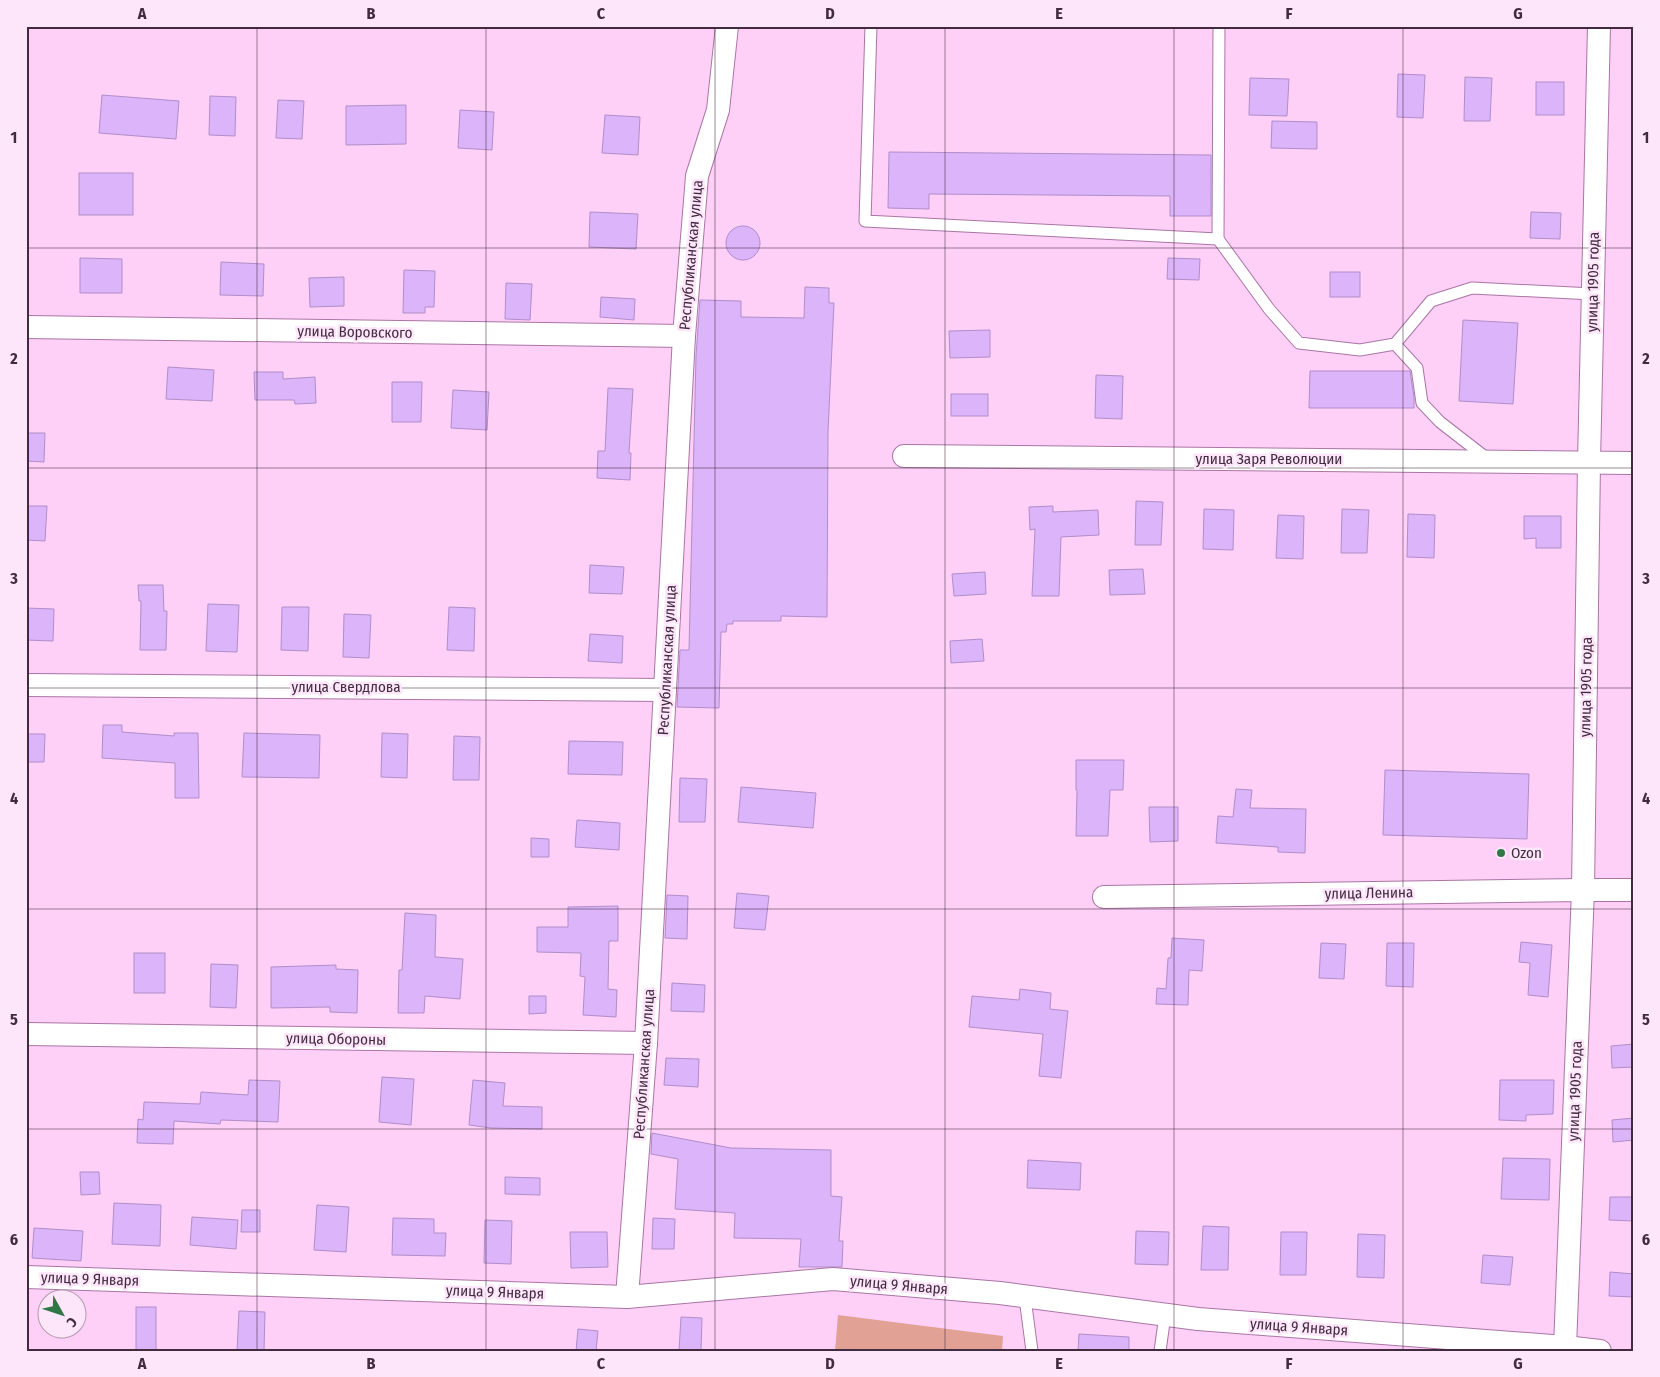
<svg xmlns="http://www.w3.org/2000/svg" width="1660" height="1377" font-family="'Fira Sans Condensed',sans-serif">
<rect width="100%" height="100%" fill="#fed0f8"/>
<path fill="#e1a195" d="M 838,1315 L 1003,1336 L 1002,1351 L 835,1351 Z"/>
<g fill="#dbb4f9" stroke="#b08ec9">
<path d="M 1398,74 L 1425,75 L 1423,118 L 1397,117 Z"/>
<path d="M 1465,77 L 1492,78 L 1490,121 L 1464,121 Z"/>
<path d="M 1250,78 L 1289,79 L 1287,116 L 1249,115 Z"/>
<rect x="1536" y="82" width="28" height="33"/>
<path d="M 102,95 L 179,101 L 176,139 L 99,133 Z"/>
<path d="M 210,96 L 236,97 L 235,136 L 209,135 Z"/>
<path d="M 278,100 L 304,101 L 302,139 L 276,138 Z"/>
<path d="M 406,105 L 406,144 L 346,145 L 346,106 Z"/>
<path d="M 460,110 L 494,112 L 492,150 L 458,148 Z"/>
<path d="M 605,115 L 640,117 L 638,155 L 602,153 Z"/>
<path d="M 1272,121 L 1317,122 L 1317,149 L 1271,148 Z"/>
<path d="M 889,152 L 1211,155 L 1211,216 L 1170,216 L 1170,196 L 929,194 L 929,209 L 888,208 Z"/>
<rect x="79" y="173" width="54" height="42"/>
<path d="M 590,212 L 638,214 L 636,249 L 589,247 Z"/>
<path d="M 1531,212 L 1561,213 L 1560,239 L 1530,238 Z"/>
<circle cx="743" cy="243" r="17"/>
<path d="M 80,258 L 122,259 L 122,293 L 80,293 Z"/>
<path d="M 1168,258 L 1200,259 L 1199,280 L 1167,279 Z"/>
<path d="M 221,262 L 264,264 L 263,296 L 220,295 Z"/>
<path d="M 404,270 L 435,271 L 434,307 L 425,307 L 425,313 L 403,313 Z"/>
<rect x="1330" y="272" width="30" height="25"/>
<path d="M 344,277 L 344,306 L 310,307 L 309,278 Z"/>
<path d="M 506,283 L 532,284 L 530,320 L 505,319 Z"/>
<path d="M 805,287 L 829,288 L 829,303 L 834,303 L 828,432 L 827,617 L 781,616 L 781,621 L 733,621 L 733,624 L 727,624 L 726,632 L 721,632 L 719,708 L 677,707 L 680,650 L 689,650 L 696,356 L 700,300 L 741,301 L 741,317 L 804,318 Z"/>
<path d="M 601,297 L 635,299 L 634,320 L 600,317 Z"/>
<path d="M 1463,320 L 1518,323 L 1513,404 L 1459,401 Z"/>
<path d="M 990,330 L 990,357 L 950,358 L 949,331 Z"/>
<path d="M 168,367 L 214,370 L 212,401 L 166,399 Z"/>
<path d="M 1310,371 L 1410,371 L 1414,397 L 1414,408 L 1309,408 Z"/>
<path d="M 254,372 L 283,372 L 283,379 L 315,377 L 316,403 L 295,404 L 294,400 L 255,400 Z"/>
<path d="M 1096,375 L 1123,376 L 1122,419 L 1095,418 Z"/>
<path d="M 392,382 L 422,382 L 421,422 L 392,422 Z"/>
<path d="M 608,388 L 633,389 L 629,453 L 631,453 L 630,480 L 597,478 L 598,451 L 605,451 Z"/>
<path d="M 453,390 L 489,392 L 487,430 L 451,428 Z"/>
<rect x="951" y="394" width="37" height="22"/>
<path d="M 26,433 L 45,433 L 44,462 L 26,461 Z"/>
<path d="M 1136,501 L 1163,502 L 1161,545 L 1135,545 Z"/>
<path d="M 26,506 L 47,506 L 45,541 L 26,540 Z"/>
<path d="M 1053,506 L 1053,512 L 1098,510 L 1099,535 L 1061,537 L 1059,596 L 1032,596 L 1035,529 L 1030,530 L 1029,507 Z"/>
<path d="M 1204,509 L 1234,510 L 1233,550 L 1203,549 Z"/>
<path d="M 1342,509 L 1369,510 L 1367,553 L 1341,553 Z"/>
<path d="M 1408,514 L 1435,515 L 1434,558 L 1407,557 Z"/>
<path d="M 1278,515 L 1304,516 L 1303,559 L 1276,558 Z"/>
<path d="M 1524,516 L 1561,516 L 1561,548 L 1536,548 L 1536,538 L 1524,539 Z"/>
<path d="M 590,565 L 624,567 L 622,594 L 589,593 Z"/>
<path d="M 1143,569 L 1145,594 L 1110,595 L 1109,570 Z"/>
<path d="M 985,572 L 986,594 L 954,596 L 952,574 Z"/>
<path d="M 138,585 L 163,585 L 164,611 L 167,611 L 166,650 L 140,650 L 141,601 L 139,601 Z"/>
<path d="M 208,604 L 239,605 L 237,652 L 206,651 Z"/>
<path d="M 282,607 L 309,607 L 308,651 L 281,650 Z"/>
<path d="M 449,607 L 475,608 L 474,651 L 447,650 Z"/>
<path d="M 26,608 L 54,609 L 53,641 L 26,640 Z"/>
<path d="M 344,614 L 371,615 L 369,658 L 343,657 Z"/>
<path d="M 590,634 L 623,636 L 622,663 L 588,661 Z"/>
<path d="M 982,639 L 984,661 L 951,663 L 950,641 Z"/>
<path d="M 103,725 L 122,725 L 122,732 L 174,736 L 174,733 L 198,733 L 199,798 L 175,798 L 175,763 L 102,758 Z"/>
<path d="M 244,733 L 320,735 L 319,778 L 242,777 Z"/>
<path d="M 382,733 L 408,734 L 407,778 L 381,777 Z"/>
<path d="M 26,734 L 45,734 L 44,762 L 26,762 Z"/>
<path d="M 454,736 L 480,737 L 479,780 L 453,780 Z"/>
<path d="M 569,741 L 623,742 L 622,775 L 568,774 Z"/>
<path d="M 1076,760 L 1124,760 L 1123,790 L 1110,790 L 1108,836 L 1076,836 L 1077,790 L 1076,790 Z"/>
<path d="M 1385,770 L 1529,774 L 1527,839 L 1383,835 Z"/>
<path d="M 680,778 L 707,779 L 705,822 L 679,822 Z"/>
<path d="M 741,787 L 816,793 L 813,828 L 738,822 Z"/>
<path d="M 1236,789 L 1252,790 L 1250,808 L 1306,809 L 1305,853 L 1278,852 L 1278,847 L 1216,843 L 1218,816 L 1233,817 Z"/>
<path d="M 1149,807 L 1178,807 L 1178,841 L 1150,842 Z"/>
<path d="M 577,820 L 620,823 L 619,850 L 575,847 Z"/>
<path d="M 531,838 L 549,839 L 549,857 L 531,857 Z"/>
<path d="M 737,893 L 769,896 L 765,930 L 734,928 Z"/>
<path d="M 667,895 L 688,896 L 687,939 L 665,938 Z"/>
<path d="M 618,906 L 618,941 L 609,941 L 608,989 L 617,990 L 616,1017 L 583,1015 L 585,977 L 580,976 L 581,953 L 537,952 L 537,927 L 568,927 L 568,907 Z"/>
<path d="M 405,913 L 436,915 L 435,957 L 463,959 L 460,999 L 425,996 L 424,1013 L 398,1013 L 399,970 L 402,970 Z"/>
<path d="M 1172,938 L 1204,940 L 1202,971 L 1189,970 L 1188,1005 L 1156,1004 L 1157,988 L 1166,989 L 1168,958 L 1171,958 Z"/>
<path d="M 1521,942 L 1552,945 L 1548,997 L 1528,995 L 1530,963 L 1519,962 Z"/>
<path d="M 1321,943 L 1346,944 L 1344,979 L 1319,978 Z"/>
<path d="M 1387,943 L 1414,943 L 1413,987 L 1386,986 Z"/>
<rect x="134" y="953" width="31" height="40"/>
<path d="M 211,964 L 238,965 L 236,1008 L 210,1007 Z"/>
<path d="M 336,965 L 336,969 L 358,970 L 357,1013 L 330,1012 L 330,1007 L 271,1008 L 271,967 Z"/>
<path d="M 672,983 L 705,985 L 704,1012 L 671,1011 Z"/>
<path d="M 1020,989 L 1051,993 L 1050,1009 L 1068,1011 L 1061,1078 L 1039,1076 L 1043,1034 L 969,1027 L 972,996 L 1019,1000 Z"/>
<path d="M 529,996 L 546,996 L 546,1013 L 529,1014 Z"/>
<path d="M 1634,1044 L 1634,1067 L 1612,1068 L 1611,1046 Z"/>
<path d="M 666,1058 L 699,1059 L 698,1087 L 664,1085 Z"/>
<path d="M 382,1077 L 414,1079 L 411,1125 L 379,1122 Z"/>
<path d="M 249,1080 L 280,1081 L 278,1122 L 221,1120 L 220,1124 L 174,1121 L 173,1144 L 137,1143 L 138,1119 L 143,1120 L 144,1102 L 200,1104 L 201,1092 L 248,1095 Z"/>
<path d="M 473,1080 L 505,1083 L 503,1106 L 542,1107 L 542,1129 L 491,1128 L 469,1125 Z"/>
<path d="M 1500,1080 L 1554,1080 L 1553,1114 L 1526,1115 L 1526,1121 L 1499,1120 Z"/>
<path d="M 1634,1118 L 1634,1140 L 1613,1142 L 1612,1120 Z"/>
<path d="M 652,1133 L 731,1148 L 831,1150 L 831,1196 L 842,1197 L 839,1241 L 843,1241 L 842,1267 L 799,1267 L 801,1239 L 734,1238 L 735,1213 L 675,1209 L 678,1159 L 651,1154 Z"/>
<path d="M 1503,1158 L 1550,1159 L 1549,1200 L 1501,1199 Z"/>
<path d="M 1028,1160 L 1081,1163 L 1080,1190 L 1027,1188 Z"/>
<path d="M 80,1172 L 99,1172 L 100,1194 L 81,1195 Z"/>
<path d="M 505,1177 L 540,1178 L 540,1195 L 505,1194 Z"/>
<path d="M 1610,1197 L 1634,1197 L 1634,1221 L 1609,1220 Z"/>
<path d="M 114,1203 L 161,1205 L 160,1246 L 112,1244 Z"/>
<path d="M 317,1205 L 349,1207 L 346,1252 L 314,1250 Z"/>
<path d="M 242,1210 L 260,1210 L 260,1232 L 241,1232 Z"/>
<path d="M 192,1217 L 238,1220 L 236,1249 L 190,1245 Z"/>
<path d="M 393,1218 L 434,1219 L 434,1233 L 446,1233 L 445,1256 L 392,1255 Z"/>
<path d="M 653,1218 L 675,1219 L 674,1249 L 652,1249 Z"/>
<path d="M 485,1220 L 512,1221 L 511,1264 L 484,1263 Z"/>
<path d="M 1203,1226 L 1229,1227 L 1228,1270 L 1201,1270 Z"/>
<path d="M 34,1228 L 83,1231 L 81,1261 L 32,1258 Z"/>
<path d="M 1136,1231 L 1169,1232 L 1168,1265 L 1135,1264 Z"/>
<path d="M 570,1232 L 607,1232 L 608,1267 L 571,1268 Z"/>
<path d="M 1281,1232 L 1307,1232 L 1306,1275 L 1280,1275 Z"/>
<path d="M 1358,1234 L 1385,1235 L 1384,1278 L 1357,1277 Z"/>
<path d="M 1483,1255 L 1513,1257 L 1510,1285 L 1481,1283 Z"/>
<path d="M 1610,1272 L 1634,1274 L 1634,1297 L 1609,1296 Z"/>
<rect x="136" y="1307" width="20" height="44"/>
<path d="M 239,1311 L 265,1312 L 264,1351 L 237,1351 Z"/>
<path d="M 681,1317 L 702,1318 L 701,1351 L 679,1351 Z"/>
<path d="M 578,1329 L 598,1331 L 596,1351 L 576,1351 Z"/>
<path d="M 1079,1334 L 1129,1337 L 1129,1351 L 1078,1351 Z"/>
</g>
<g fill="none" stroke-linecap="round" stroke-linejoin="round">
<g stroke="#aa75a4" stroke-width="13">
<g id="service">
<path d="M 871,26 L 865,221 L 1218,239 L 1219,26"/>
<path d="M 1218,239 L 1269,309 L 1299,343 L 1360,350 L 1395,344 L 1431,301 L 1472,288 L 1593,294"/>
<path d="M 1395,344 L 1417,368 L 1422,403 L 1440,422 L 1489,460"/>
<path d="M 1025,1298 L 1032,1351"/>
<path d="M 1160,1351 L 1165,1315"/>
</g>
</g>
<g stroke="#aa75a4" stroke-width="24">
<g id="minor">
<path d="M 26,327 L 684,336"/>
<path d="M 904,456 L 1634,463"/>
<path d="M 26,685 L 665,690"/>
<path d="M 1104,897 L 1583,890 L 1634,890"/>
<path d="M 26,1034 L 646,1043"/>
<path d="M 26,1277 L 627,1297 L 833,1279 L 1000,1293 L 1198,1319 L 1565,1347 L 1600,1351"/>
<path d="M 627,1297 L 646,1043 L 684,336 L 697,176 L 718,110 L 727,26"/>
<path d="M 1565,1347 L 1583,890 L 1589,462 L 1599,26"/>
</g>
</g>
<use href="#service" stroke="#fff" stroke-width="11"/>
<use href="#minor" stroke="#fff" stroke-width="22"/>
</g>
<path fill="none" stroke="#422b3f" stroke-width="1" stroke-opacity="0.55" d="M 257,26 L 257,1351M 486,26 L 486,1351M 715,26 L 715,1351M 945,26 L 945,1351M 1174,26 L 1174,1351M 1403,26 L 1403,1351M 26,248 L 1634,248M 26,468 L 1634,468M 26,688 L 1634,688M 26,909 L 1634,909M 26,1129 L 1634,1129"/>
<circle fill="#2f7744" stroke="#fde6fa" stroke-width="2" cx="1501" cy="853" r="5"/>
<g text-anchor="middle" stroke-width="5" stroke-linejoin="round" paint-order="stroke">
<g font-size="15" fill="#422b3f" stroke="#fde6fa">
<text transform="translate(691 255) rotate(-85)" y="5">Республиканская улица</text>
<text transform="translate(1593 282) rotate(-89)" y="5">улица 1905 года</text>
<text transform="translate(355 332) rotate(1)" y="5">улица Воровского</text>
<text x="1269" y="464">улица Заря Революции</text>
<text transform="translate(667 660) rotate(-87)" y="5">Республиканская улица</text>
<text x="346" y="692">улица Свердлова</text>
<text transform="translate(1586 687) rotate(-89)" y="5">улица 1905 года</text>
<text transform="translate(1369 893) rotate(-1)" y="5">улица Ленина</text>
<text transform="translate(336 1039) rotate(1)" y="5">улица Обороны</text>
<text transform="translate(644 1064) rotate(-86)" y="5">Республиканская улица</text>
<text transform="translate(1575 1091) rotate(-88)" y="5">улица 1905 года</text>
<text transform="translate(90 1279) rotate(2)" y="5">улица 9 Января</text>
<text transform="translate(899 1285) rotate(5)" y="5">улица 9 Января</text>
<text transform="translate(495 1292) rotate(2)" y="5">улица 9 Января</text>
<text transform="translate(1299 1327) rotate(4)" y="5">улица 9 Января</text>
</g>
<g font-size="15" fill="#422b3f" stroke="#fde6fa" text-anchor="start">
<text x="1511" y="858">Ozon</text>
</g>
</g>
<rect width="1660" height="1377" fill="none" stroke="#fde6fa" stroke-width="55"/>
<g transform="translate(62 1314) rotate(130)"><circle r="24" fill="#fde6fa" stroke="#b29baf"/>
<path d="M0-4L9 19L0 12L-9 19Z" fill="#2f7744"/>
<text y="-8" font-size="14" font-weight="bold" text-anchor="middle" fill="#422b3f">С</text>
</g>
<rect x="28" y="28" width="1604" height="1322" fill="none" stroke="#422b3f" stroke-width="2"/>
<g font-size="16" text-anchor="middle" font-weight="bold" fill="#422b3f">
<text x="142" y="19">A</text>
<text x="371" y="19">B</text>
<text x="601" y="19">C</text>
<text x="830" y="19">D</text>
<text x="1059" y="19">E</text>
<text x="1289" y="19">F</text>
<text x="1518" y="19">G</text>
<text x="14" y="143">1</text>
<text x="1646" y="143">1</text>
<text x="14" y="364">2</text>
<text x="1646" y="364">2</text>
<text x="14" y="584">3</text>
<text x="1646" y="584">3</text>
<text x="14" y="804">4</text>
<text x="1646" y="804">4</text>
<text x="14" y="1025">5</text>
<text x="1646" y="1025">5</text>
<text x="14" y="1245">6</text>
<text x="1646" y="1245">6</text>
<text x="142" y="1369">A</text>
<text x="371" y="1369">B</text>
<text x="601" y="1369">C</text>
<text x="830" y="1369">D</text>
<text x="1059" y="1369">E</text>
<text x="1289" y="1369">F</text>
<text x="1518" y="1369">G</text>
</g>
</svg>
